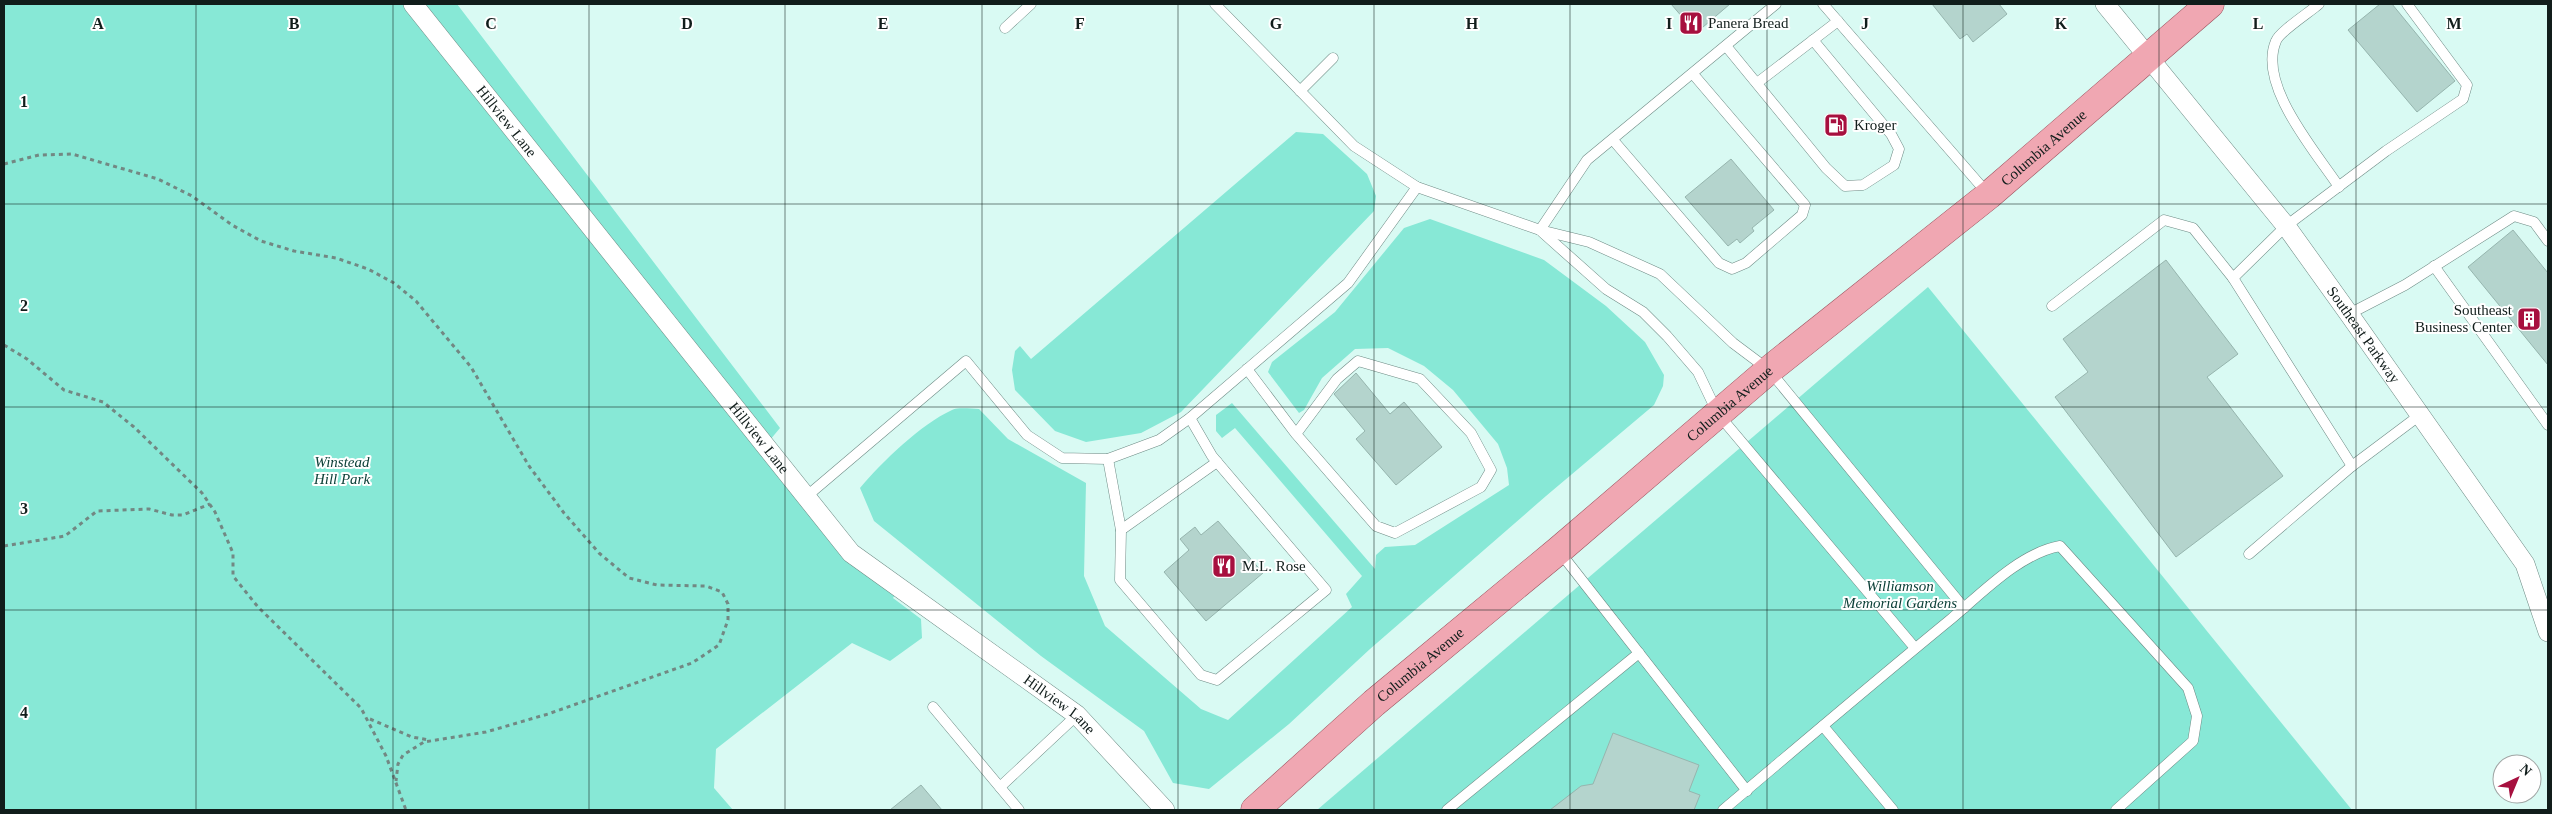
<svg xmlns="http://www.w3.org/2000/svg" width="2552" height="814" font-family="Georgia,serif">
<rect width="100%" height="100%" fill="#d9faf3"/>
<g fill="#87e8d6">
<path d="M 4,4 L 457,4 L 780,428 L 760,452 L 845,559 L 895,595 L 893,598 L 921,619 L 922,638 L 890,661 L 852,643 L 716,749 L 714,788 L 733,810 L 4,810 Z"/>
<path d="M 1296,132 L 1323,134 L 1367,174 L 1376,196 L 1374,211 L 1181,412 L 1141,433 L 1086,442 L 1055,431 L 1015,390 L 1012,370 L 1015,351 L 1020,346 L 1031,359 Z"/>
<path d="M 1430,219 L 1544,260 L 1606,306 L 1645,342 L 1664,375 L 1663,386 L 1654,405 L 1546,496 L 1370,649 L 1289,724 L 1209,789 L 1173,783 L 1144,731 L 1041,656 L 874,521 L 860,488 C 882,462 921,424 952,410 C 959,407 971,409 979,409 L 1008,439 L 1086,483 L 1084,576 L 1105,626 L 1201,709 L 1228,720 L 1352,607 L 1346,594 L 1362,576 L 1235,428 L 1222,438 L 1216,431 L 1216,415 L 1232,403 L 1375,569 L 1376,555 L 1385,547 L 1415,545 L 1509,485 L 1507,468 L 1498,444 L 1453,390 L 1424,366 L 1388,348 L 1355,349 L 1322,378 L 1304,410 L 1299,413 L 1268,372 L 1272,362 L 1335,312 L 1404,228 Z"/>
<path d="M 1928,287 L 2352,810 L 1317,810 Z"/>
</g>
<g fill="#b4d4cd" stroke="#96b5ae">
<path d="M 1671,4 L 1730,4 L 1696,33 Z"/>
<path d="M 1932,4 L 1999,4 L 2007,14 L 1973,42 L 1967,34 L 1960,39 Z"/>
<path d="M 2380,4 L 2392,4 L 2455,81 L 2417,112 L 2348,30 Z"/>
<path d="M 1731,159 L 1774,210 L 1752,228 L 1754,231 L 1740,243 L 1737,239 L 1728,246 L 1685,197 Z"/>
<path d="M 2513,230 L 2548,273 L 2548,365 L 2468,267 Z"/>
<path d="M 2166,260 L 2238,354 L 2207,377 L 2283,476 L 2176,557 L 2055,397 L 2088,372 L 2063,339 Z"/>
<path d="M 1356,373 L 1390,414 L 1404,402 L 1442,447 L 1396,485 L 1356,439 L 1365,431 L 1334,394 Z"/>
<path d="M 1218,521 L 1263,573 L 1206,621 L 1164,572 L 1189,550 L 1180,539 L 1195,527 L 1201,535 Z"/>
<path d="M 1613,733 L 1699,765 L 1689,791 L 1700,795 L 1694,810 L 1550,810 L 1581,786 L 1593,784 Z"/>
<path d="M 921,785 L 942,810 L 890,810 Z"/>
</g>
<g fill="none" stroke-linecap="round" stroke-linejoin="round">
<g stroke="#6e8b85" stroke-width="11">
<g id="lane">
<path d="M 1215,4 L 1354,146 L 1417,187 L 1540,230 L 1589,242 L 1660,274 L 1733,343 L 1769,370 L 1964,608"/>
<path d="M 1823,4 L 1988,194"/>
<path d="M 2319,4 C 2310,12 2279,32 2276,41 C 2257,85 2316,152 2339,187"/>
<path d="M 1005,28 L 1031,4"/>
<path d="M 1726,46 L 1826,168 L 1845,186 L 1863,185 L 1894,165 L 1899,149 L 1891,134 L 1813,40"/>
<path d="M 1757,83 L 1838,21"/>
<path d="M 1300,91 L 1333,58"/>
<path d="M 1613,140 L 1719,263 L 1732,269 L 1746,263 L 1802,215 L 1805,205 L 1693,74"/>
<path d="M 1540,230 L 1587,160 L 1776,4"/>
<path d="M 1542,232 L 1606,289 L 1643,312 L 1667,336 L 1698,372 L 1718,414 L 1915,648"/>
<path d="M 2434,266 L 2548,425"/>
<path d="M 2233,278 L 2352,466 L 2420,415"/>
<path d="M 2052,306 L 2164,220 L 2193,228 L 2233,278 L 2286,226 L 2386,151 L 2463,99 L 2467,85 L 2407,4"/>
<path d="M 2349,314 L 2405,285 L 2514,216 L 2534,222 L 2548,241"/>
<path d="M 1247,369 L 1296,434 L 1376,526 L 1395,533 L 1481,487 L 1491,470 L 1471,433 L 1420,379 L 1358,361 L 1337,379 L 1296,434"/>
<path d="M 1108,459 L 1121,530 L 1120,580 L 1201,675 L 1217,680 L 1326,590 L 1212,456 L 1190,418"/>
<path d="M 807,496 L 966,361 L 1027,435 L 1062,458 L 1108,459 L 1159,440 L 1190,418 L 1348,283 L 1417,187"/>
<path d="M 1121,530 L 1217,462"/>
<path d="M 1559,551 L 1747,791"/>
<path d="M 2249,554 L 2352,466"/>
<path d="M 933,707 L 1019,810"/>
<path d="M 1823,726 L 1893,810"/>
<path d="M 1000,787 L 1077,715"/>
<path d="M 1447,810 L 1639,653"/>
<path d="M 1723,810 C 1799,746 1874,682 1951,619 C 1981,594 2020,553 2060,546 L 2188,688 L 2197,716 L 2193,741 L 2116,810"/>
</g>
</g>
<g stroke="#6e8b85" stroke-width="20">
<g id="street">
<path id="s1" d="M 413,4 L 851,553 L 1077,715 L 1165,810"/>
<path id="s2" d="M 2105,4 L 2286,226 L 2349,314 L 2525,564 L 2548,632"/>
</g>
</g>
<g stroke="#9b505c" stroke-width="29">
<g id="primary">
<path id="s3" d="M 1255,810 L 1374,703 L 1559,550 L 1769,370 L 1989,195 L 2210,4"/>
</g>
</g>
<g stroke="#728883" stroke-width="3" stroke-dasharray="4 4" stroke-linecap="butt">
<path d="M 4,164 L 39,155 L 72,154 L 158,179 L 192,196 L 232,225 L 261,241 L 294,251 L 336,258 L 368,269 L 394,283 L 416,301 L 471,367 L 529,466 L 564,513 L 599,553 L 629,578 L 657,585 L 706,586 L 722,592 L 728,604 L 728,620 L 719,645 L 692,663 L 548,714 L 486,732 L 424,742 L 403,755 L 398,764 L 396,781"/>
<path d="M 4,345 L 27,359 L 64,390 L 103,402 L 134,427 L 202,493 L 215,512 L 233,553 L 233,576 L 258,607 L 361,708 L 386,756 L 406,810"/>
<path d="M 4,546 L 65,536 L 97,511 L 149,509 L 172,515 L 183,515 L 210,504"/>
<path d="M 370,719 L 412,737 L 429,740"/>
</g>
<use href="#lane" stroke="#fff" stroke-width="10"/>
<use href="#street" stroke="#fff" stroke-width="19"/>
<use href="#primary" stroke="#f0a7b2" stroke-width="28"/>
</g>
<path fill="none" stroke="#111d1b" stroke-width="1" stroke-opacity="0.55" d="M 196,4 L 196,810M 393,4 L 393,810M 589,4 L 589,810M 785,4 L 785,810M 982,4 L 982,810M 1178,4 L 1178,810M 1374,4 L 1374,810M 1570,4 L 1570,810M 1767,4 L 1767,810M 1963,4 L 1963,810M 2159,4 L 2159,810M 2356,4 L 2356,810M 4,204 L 2548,204M 4,407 L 2548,407M 4,610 L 2548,610"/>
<defs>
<g id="restaurant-square" transform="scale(1.25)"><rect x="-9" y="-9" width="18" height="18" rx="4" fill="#a7103f" stroke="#fff"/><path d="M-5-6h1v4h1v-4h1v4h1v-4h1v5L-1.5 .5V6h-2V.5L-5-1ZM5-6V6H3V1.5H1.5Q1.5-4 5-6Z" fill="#fff"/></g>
<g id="fuel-square" transform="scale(1.25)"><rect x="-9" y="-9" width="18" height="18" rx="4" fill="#a7103f" stroke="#fff"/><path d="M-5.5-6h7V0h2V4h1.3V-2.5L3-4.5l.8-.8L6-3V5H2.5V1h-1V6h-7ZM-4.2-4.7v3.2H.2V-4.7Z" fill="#fff"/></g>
<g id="building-square" transform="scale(1.25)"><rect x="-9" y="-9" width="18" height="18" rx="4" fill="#a7103f" stroke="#fff"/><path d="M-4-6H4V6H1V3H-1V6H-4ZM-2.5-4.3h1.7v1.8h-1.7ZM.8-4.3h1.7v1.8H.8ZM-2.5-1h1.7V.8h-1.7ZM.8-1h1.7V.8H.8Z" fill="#fff"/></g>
</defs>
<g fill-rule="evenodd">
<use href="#restaurant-square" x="1691" y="23"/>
<use href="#fuel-square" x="1836" y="125"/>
<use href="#building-square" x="2529" y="319"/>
<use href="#restaurant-square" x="1224" y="566"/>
</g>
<g text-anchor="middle" stroke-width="4" stroke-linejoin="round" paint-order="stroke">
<g font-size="15" fill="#111d1b" stroke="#fff" text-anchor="start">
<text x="1708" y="28">Panera Bread</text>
<text x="1854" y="130">Kroger</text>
<text x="2512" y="315" text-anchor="end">Southeast<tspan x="2512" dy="17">Business Center</tspan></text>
<text x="1242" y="571">M.L. Rose</text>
</g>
<g font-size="15" fill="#111d1b" stroke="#fff">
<text dy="5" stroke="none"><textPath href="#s1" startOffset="150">Hillview Lane</textPath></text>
<text dy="5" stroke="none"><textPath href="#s3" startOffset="1030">Columbia Avenue</textPath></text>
<text dy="5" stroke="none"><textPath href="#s2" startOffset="420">Southeast Parkway</textPath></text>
<text dy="5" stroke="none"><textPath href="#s3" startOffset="625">Columbia Avenue</textPath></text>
<text dy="5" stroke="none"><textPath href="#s1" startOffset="555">Hillview Lane</textPath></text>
<text dy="5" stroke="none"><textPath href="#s3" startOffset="220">Columbia Avenue</textPath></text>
<text dy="5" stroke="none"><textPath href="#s1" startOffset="960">Hillview Lane</textPath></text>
</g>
<g font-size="15" font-style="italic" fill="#0d4139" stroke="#fff">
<text x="342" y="467">Winstead<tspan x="342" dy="17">Hill Park</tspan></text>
<text x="1900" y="591">Williamson<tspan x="1900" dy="17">Memorial Gardens</tspan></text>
</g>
</g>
<g font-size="16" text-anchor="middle" font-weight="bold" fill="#111d1b" stroke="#fff" stroke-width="4" stroke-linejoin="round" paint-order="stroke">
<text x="98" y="29">A</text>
<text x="294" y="29">B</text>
<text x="491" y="29">C</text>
<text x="687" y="29">D</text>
<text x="883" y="29">E</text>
<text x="1080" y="29">F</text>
<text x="1276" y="29">G</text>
<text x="1472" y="29">H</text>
<text x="1669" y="29">I</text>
<text x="1865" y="29">J</text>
<text x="2061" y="29">K</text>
<text x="2258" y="29">L</text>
<text x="2454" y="29">M</text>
<text x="24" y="107">1</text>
<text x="24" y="311">2</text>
<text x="24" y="514">3</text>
<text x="24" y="718">4</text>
</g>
<rect width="2552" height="814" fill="none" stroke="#111d1b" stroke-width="10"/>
<g transform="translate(2517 779) rotate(44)"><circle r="24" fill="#ffffff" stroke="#a0a5a4"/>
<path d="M0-4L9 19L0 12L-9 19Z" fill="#a7103f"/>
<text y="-8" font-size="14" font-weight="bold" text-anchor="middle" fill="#111d1b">N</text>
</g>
</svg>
